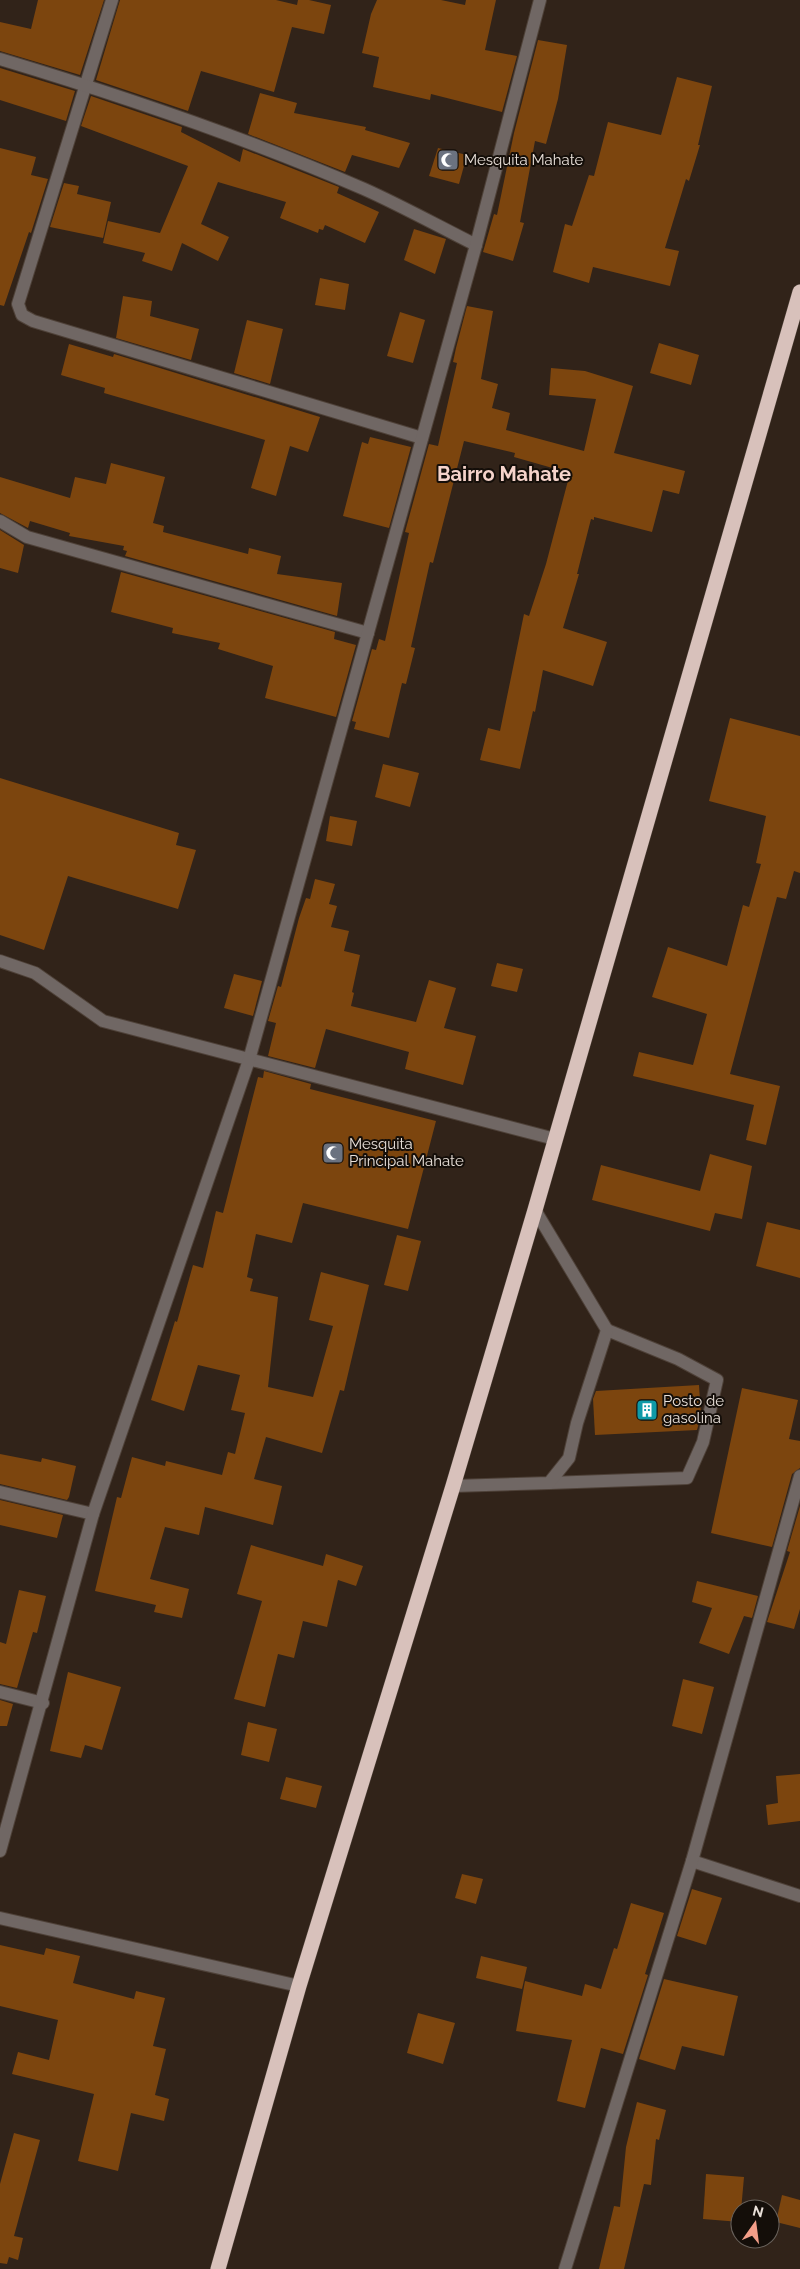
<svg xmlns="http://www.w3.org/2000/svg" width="800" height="2269" font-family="Raleway,sans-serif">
<rect width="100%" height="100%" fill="#312319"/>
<g fill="#7c450e">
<path d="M 38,0 L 104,0 L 80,75 L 0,51 L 0,22 L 31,29 Z"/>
<path d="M 120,0 L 276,0 L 297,5 L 298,0 L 309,0 L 331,5 L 324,34 L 292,27 L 274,92 L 201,71 L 188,111 L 96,80 Z"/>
<path d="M 377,0 L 441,0 L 465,5 L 466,0 L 496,0 L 485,50 L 517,56 L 502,112 L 431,94 L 430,100 L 373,87 L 379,57 L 362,53 L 371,14 Z"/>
<path d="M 538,40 L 567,45 L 558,99 L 546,144 L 535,141 L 520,222 L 524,223 L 513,261 L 483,252 L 494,214 L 497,215 L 514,133 Z"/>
<path d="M 0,68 L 75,91 L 66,121 L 0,100 Z"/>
<path d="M 677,77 L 712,86 L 698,145 L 700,145 L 689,181 L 686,179 L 665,248 L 679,251 L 670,286 L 593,267 L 589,283 L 553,272 L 565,224 L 572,226 L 589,175 L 594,176 L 608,122 L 661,135 Z"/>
<path d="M 260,93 L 297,103 L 294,113 L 366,127 L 365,130 L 410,143 L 399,168 L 352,155 L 345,172 L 248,134 Z"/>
<path d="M 91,96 L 182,127 L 181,132 L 240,162 L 243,149 L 339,187 L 337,193 L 379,212 L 365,243 L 325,225 L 323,230 L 319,229 L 318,233 L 280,218 L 286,202 L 218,182 L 201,224 L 229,237 L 218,261 L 182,243 L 172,271 L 142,261 L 145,253 L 103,243 L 108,221 L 160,233 L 188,166 L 81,126 Z"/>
<path d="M 0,148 L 36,157 L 31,175 L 48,179 L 31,233 L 29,232 L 4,306 L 0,305 Z"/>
<path d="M 438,148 L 467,155 L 459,184 L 429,176 Z"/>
<path d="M 64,183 L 79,186 L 77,194 L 111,202 L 103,238 L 50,227 Z"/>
<path d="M 414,229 L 446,239 L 435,274 L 404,260 Z"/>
<path d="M 320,278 L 349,284 L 345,310 L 315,305 Z"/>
<path d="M 123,296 L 152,301 L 150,316 L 199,329 L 191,360 L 116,338 Z"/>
<path d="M 467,306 L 493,311 L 481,379 L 498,384 L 492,408 L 510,413 L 506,430 L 584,451 L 596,399 L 549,395 L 551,368 L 585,371 L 633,386 L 614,453 L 685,471 L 679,494 L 663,490 L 652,532 L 594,517 L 594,520 L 591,519 L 577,574 L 579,574 L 563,628 L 607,642 L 593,686 L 543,670 L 535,712 L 533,711 L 520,769 L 480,760 L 488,728 L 500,731 L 524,614 L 529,616 L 546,564 L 570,473 L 514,457 L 515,453 L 464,441 L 433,563 L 430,562 L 411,647 L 415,648 L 406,684 L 402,683 L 389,738 L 354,729 L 356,722 L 352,721 L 372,649 L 376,650 L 379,639 L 385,641 L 409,533 L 405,532 L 429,444 L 438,446 L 457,363 L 453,362 L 456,348 Z"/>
<path d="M 400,312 L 425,320 L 413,363 L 387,356 Z"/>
<path d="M 247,320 L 283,329 L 270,384 L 234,373 Z"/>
<path d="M 659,343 L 699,355 L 691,385 L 650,373 Z"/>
<path d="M 69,344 L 113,357 L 114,354 L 320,417 L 308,452 L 290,446 L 276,496 L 251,488 L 265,440 L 104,393 L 105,388 L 61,375 Z"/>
<path d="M 370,437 L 411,447 L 389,528 L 343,516 L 362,442 L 368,444 Z"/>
<path d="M 111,463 L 165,477 L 153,523 L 164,526 L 163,532 L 248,554 L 249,548 L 281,556 L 277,574 L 342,583 L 337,616 L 125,556 L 127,551 L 123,550 L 124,546 L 69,536 L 70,533 L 30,521 L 28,528 L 0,513 L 0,477 L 70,498 L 75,477 L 106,484 Z"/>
<path d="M 0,530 L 24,545 L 18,573 L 0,568 Z"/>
<path d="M 121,572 L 335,632 L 334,639 L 356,645 L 336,717 L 265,698 L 273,666 L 218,649 L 220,643 L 172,633 L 173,628 L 111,612 Z"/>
<path d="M 730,718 L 800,736 L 800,873 L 794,871 L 786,899 L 777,897 L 730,1074 L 780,1086 L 766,1145 L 746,1140 L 754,1105 L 633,1076 L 639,1052 L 693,1065 L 707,1014 L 652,997 L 668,947 L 727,966 L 743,905 L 749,907 L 761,864 L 756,863 L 766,816 L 709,801 Z"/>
<path d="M 383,764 L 419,773 L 410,807 L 375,797 Z"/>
<path d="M 0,778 L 179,833 L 176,845 L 196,850 L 178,909 L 68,876 L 44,950 L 0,935 Z"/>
<path d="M 330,816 L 357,821 L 352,846 L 326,841 Z"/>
<path d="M 315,879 L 335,884 L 329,904 L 337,906 L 331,927 L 349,931 L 344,951 L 360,955 L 352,992 L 354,993 L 351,1006 L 416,1022 L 429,980 L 456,988 L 444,1028 L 476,1036 L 463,1085 L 405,1069 L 409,1052 L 326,1029 L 315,1068 L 268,1056 L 276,1023 L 268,1021 L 278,986 L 281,987 L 299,918 L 306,898 L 310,899 Z"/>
<path d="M 497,963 L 523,969 L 517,992 L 491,986 Z"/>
<path d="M 234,974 L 262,981 L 253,1016 L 224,1008 Z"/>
<path d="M 264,1071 L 311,1084 L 310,1089 L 436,1121 L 408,1229 L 303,1203 L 292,1243 L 256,1234 L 247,1277 L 253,1279 L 250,1291 L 278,1297 L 268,1387 L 313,1397 L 333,1326 L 309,1320 L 321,1272 L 369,1285 L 344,1391 L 340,1390 L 322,1453 L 266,1437 L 254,1479 L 282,1486 L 273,1525 L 205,1507 L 199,1535 L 165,1527 L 150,1579 L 189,1589 L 182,1618 L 154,1612 L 156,1605 L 95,1591 L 117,1497 L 121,1498 L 132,1457 L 165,1466 L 166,1461 L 222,1475 L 228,1452 L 235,1454 L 245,1413 L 231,1410 L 240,1375 L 198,1365 L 184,1411 L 151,1400 L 175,1321 L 177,1322 L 193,1265 L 203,1268 L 216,1211 L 223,1213 L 258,1077 L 263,1078 Z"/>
<path d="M 710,1154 L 752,1166 L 742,1219 L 715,1213 L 710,1231 L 592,1200 L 601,1165 L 700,1191 Z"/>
<path d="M 767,1222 L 800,1230 L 800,1278 L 756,1266 Z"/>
<path d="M 397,1235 L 421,1241 L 408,1291 L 384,1285 Z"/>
<path d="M 699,1385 L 701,1415 L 697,1430 L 595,1435 L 593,1399 L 596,1391 Z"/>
<path d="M 742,1388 L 798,1400 L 789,1439 L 800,1441 L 800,1468 L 792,1474 L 772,1547 L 711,1533 Z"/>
<path d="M 0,1454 L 41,1462 L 42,1458 L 76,1466 L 69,1497 L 67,1500 L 0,1484 Z"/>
<path d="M 0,1500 L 63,1515 L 57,1538 L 0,1525 Z"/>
<path d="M 800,1506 L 800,1609 L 794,1629 L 767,1622 L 790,1552 L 787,1551 Z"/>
<path d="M 251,1545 L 323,1566 L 326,1554 L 363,1566 L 356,1586 L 338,1580 L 327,1627 L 303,1621 L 294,1658 L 278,1654 L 265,1707 L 234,1699 L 262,1601 L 237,1594 Z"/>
<path d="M 697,1581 L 758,1596 L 752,1618 L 744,1616 L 729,1654 L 699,1643 L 712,1608 L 692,1602 Z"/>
<path d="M 19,1590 L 46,1596 L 37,1633 L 33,1632 L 17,1688 L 0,1684 L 0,1642 L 6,1644 Z"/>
<path d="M 68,1672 L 121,1687 L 102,1750 L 85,1745 L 81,1758 L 50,1751 Z"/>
<path d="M 683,1679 L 714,1687 L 702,1734 L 672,1726 Z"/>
<path d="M 0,1700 L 13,1704 L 7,1726 L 0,1726 Z"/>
<path d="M 248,1722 L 277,1729 L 269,1762 L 241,1755 Z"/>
<path d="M 800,1774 L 800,1821 L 768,1825 L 766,1805 L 778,1803 L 776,1776 Z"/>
<path d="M 286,1777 L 322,1786 L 316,1808 L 280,1799 Z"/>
<path d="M 462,1874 L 483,1879 L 476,1904 L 455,1898 Z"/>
<path d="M 692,1889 L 722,1898 L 706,1945 L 677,1936 Z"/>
<path d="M 631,1903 L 664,1913 L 645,1974 L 648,1975 L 623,2054 L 601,2048 L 585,2108 L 557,2101 L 572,2040 L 516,2031 L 525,1981 L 582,1996 L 585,1984 L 601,1989 L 614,1948 L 617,1949 Z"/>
<path d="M 0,1945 L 44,1955 L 46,1948 L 80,1956 L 73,1983 L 134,1999 L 136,1991 L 165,1998 L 153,2046 L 166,2049 L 155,2095 L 169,2099 L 164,2121 L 131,2113 L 118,2171 L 78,2161 L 94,2094 L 12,2074 L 18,2052 L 49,2060 L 58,2020 L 0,2006 Z"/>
<path d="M 481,1956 L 527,1967 L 522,1989 L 476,1978 Z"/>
<path d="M 664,1979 L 738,1996 L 724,2056 L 682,2046 L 675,2070 L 639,2059 Z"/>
<path d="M 418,2013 L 455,2023 L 443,2064 L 407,2053 Z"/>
<path d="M 637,2102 L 666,2110 L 659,2140 L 656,2139 L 651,2185 L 644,2184 L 624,2269 L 599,2269 L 614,2206 L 620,2207 L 626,2147 Z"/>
<path d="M 14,2133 L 40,2140 L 14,2236 L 23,2238 L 18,2260 L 9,2257 L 7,2264 L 0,2263 L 0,2184 Z"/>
<path d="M 706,2174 L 744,2177 L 740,2222 L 703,2219 Z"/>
<path d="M 782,2195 L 800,2200 L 800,2228 L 776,2222 Z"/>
</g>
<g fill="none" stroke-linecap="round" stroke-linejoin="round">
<g stroke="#4e4138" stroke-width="14">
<g id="minor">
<path d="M 112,0 L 18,304 L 22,315 L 33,321 L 422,438"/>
<path d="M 0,59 C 123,96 246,138 364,189 C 402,206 438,226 476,245"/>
<path d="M 0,521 L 27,537 L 368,633"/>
<path d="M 0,961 L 35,973 L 103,1021 L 555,1139"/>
<path d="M 549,1483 L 687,1478 L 703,1442 L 717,1380 L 678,1359 L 607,1330"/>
<path d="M 453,1486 L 549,1483 L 569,1458 L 577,1423 L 607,1330 L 535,1210"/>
<path d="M 0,1492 L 93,1514"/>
<path d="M 0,1692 L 43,1703"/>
<path d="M 0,1851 L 93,1514 L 249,1060 L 476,245 L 540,0"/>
<path d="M 692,1861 L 800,1896"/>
<path d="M 0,1918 L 299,1986"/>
<path d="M 565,2269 L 692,1861 L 800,1476"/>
</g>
</g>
<g stroke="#4e4138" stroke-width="16">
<path id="highway" d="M 218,2269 L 299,1986 L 453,1486 L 535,1210 L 800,292"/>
</g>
<use href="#minor" stroke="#706764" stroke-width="12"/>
<use href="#highway" stroke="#d8c1bb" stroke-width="15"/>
</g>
<defs>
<g id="mosque-square" transform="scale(1.125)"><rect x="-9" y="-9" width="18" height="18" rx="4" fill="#6b7280" stroke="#140e09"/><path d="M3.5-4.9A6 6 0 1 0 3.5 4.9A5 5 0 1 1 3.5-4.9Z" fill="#fff"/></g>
<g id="building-square" transform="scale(1.125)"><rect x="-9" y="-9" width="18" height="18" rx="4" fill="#0f9aa8" stroke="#140e09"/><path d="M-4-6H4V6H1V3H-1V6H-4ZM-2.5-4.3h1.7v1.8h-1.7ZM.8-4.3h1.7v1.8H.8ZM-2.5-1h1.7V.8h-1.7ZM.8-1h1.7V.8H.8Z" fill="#fff"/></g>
</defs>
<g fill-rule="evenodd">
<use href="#mosque-square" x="448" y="160"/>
<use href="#mosque-square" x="333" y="1153"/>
<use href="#building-square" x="647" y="1410"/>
</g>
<g text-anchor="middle" stroke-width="4" stroke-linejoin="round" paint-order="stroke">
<g font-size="15" fill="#e9e0d9" stroke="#140e09" text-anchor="start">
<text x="464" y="165">Mesquita Mahate</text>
<text x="349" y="1149">Mesquita<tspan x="349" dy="17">Principal Mahate</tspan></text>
<text x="663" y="1406">Posto de<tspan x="663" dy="17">gasolina</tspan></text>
</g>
<g font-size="20" font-weight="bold" fill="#f5d3ca" stroke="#140e09">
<text x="504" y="481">Bairro Mahate</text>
</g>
</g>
<g transform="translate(755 2224) rotate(14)"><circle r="24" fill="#140e09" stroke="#69625c"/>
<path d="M0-4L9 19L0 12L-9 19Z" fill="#f49e88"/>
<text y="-8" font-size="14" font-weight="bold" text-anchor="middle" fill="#e9e0d9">N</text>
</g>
</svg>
